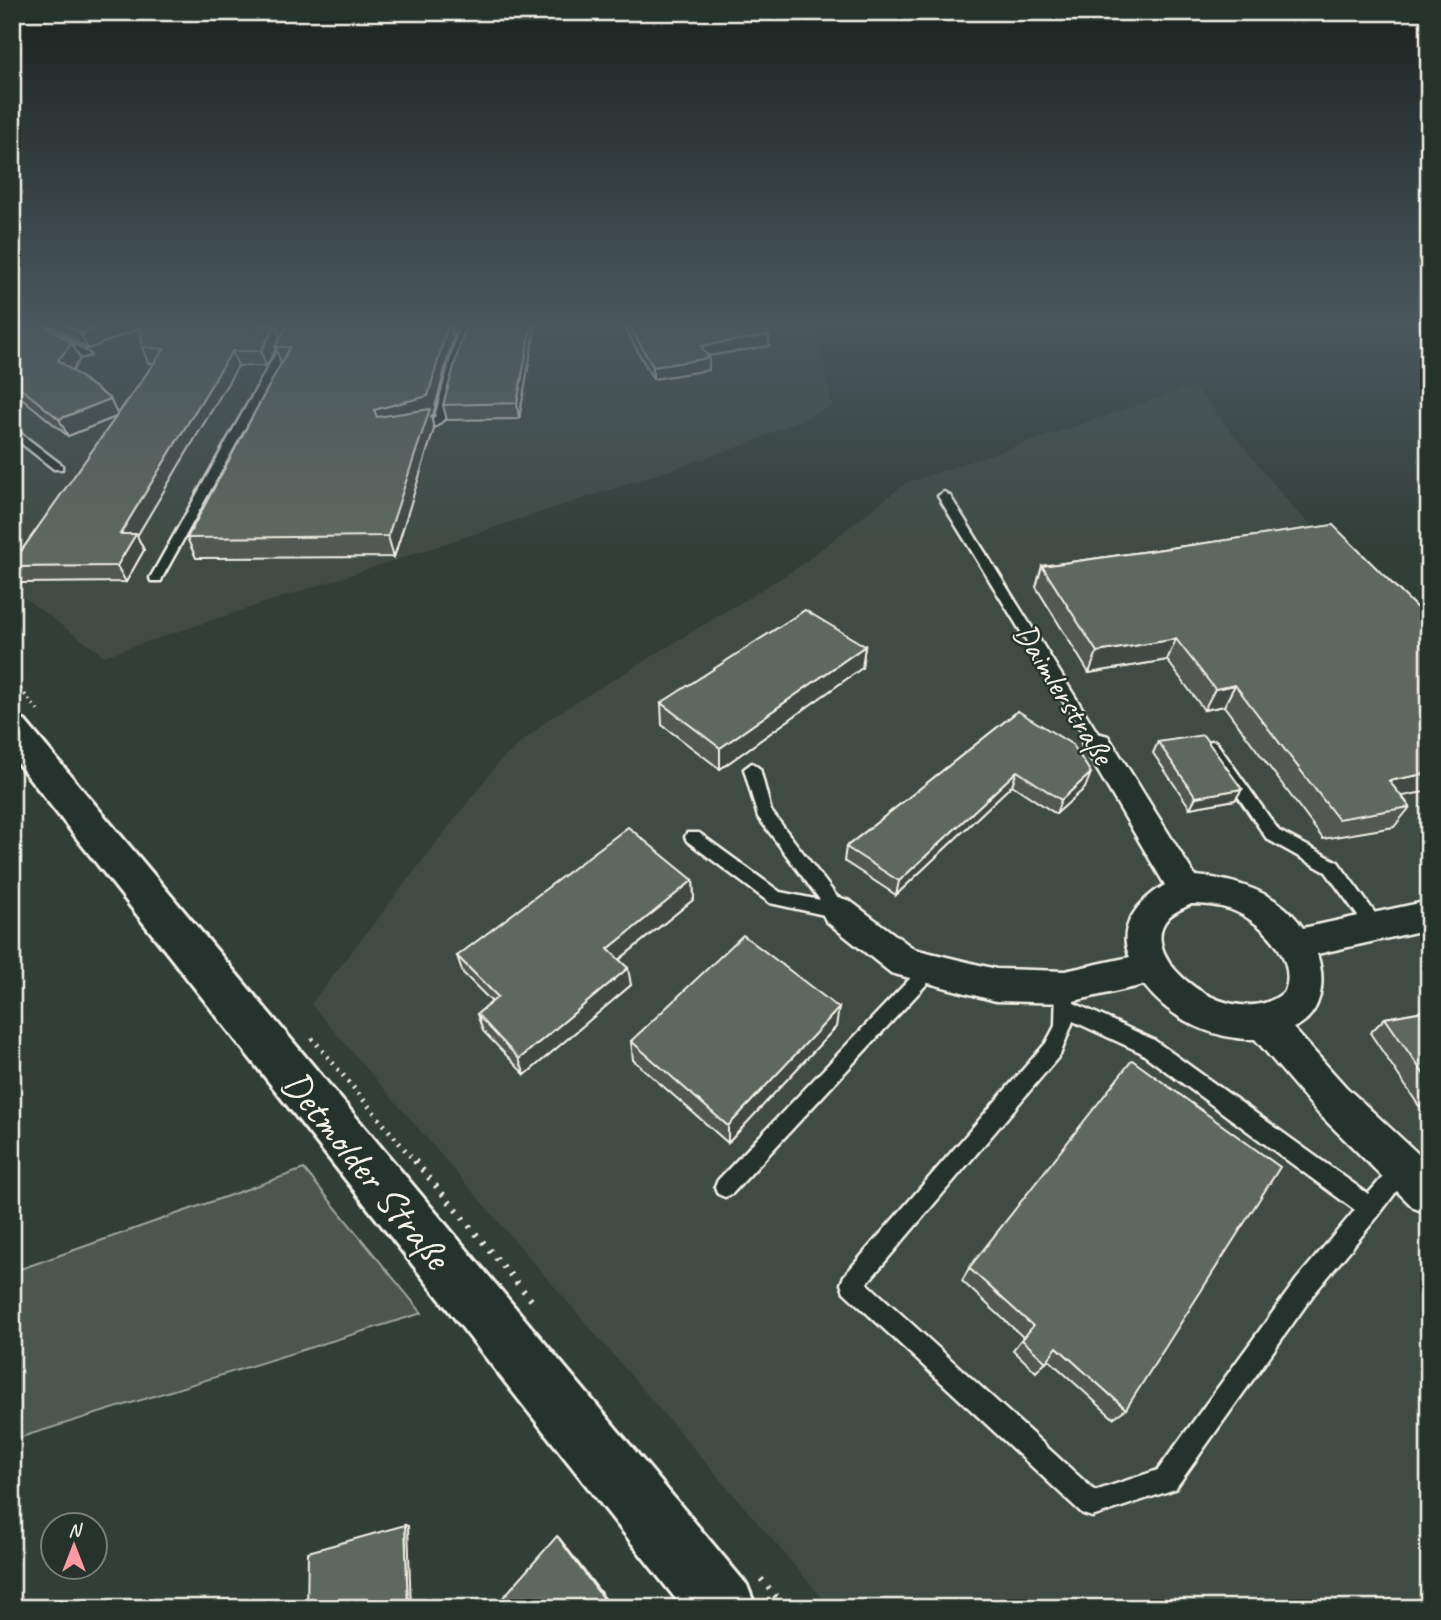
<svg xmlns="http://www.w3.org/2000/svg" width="1441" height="1620" font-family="Caveat,sans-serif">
<rect width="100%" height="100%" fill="#323e38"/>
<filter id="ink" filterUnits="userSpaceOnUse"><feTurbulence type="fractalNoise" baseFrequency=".0143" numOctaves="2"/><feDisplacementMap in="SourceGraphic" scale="14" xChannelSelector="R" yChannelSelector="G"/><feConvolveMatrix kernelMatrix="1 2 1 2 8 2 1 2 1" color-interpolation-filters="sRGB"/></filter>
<g filter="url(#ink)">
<g fill="#404b44">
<path d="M 12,321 L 316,321 L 373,331 L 465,331 L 506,321 L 815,321 L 832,406 L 742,446 L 104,656 L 12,589 Z"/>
<path d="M 1194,386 L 1294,509 L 1429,633 L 1429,1608 L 831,1608 L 311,1004 L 499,762 L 550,718 L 797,568 L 906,483 Z"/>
</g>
<path fill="#4c564f" stroke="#a0a49c" stroke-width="2" d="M 304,1169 L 422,1313 L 12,1440 L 12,1272 Z"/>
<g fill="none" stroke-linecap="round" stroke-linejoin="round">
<g stroke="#f4f1e8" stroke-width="5">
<g id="service">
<path d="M 49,321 L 62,321 L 12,341 L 12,335 Z"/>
<path d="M 299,321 L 309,321 L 296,335 L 162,578 L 161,581 L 151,581 L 150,578 L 287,334 Z"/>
<path d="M 461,321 L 471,321 L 445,418 L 436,426 L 409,431 L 409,427 L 428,422 L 435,417 Z"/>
<path d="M 55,336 L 61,336 L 90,355 L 82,357 L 55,340 Z"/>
<path d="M 12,427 L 62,465 L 62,469 L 54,469 L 12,436 Z"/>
<path d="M 944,492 L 950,496 L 1102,740 L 1104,744 L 1102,748 L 1092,748 L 938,496 Z"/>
<path d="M 1211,741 L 1216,742 L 1279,831 L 1338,862 L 1380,920 L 1383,925 L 1380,930 L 1374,932 L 1368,930 L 1326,872 L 1267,839 L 1204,746 Z"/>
<path d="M 752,763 L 760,769 L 771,811 L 844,906 L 847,911 L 844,916 L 838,918 L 770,903 L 687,841 L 685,837 L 687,833 L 699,833 L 780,892 L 820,900 L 758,817 L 744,769 Z"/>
<path d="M 930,961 L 936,964 L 939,969 L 936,974 L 732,1194 L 725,1197 L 718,1194 L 715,1187 L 718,1180 L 924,964 Z"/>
<path d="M 1065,979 L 1071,981 L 1074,987 L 1074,1003 L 1154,1040 L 1368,1194 L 1396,1162 L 1403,1159 L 1410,1162 L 1413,1169 L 1378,1216 L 1313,1295 L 1175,1489 L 1092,1517 L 1083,1514 L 844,1292 L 841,1284 L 844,1276 L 1046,1043 L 1055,1026 L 1056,987 L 1059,981 ZM 1073,1021 L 1140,1052 L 1355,1210 L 1297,1279 L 1158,1470 L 1095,1491 L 867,1283 L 1060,1055 Z"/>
</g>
</g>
<g stroke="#f4f1e8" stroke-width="5">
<g id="minor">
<path d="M 334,321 L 498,321 L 489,327 C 463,329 347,341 334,321 Z"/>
<path d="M 1097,733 L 1108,736 L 1195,876 C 1235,879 1280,893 1303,928 L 1429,901 L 1429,929 L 1317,954 C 1326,980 1323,1016 1293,1028 L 1346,1087 L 1429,1164 L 1429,1214 L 1414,1208 L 1318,1113 L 1255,1039 C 1213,1040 1170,1019 1144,985 L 1065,1003 L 996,1001 L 891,973 L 826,921 L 821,911 L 826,901 L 838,897 L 850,901 L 914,949 L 996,969 L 1065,971 L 1130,957 C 1115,926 1141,899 1165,885 L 1082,744 L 1086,736 ZM 1191,904 C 1203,904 1217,905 1229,909 C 1259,919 1298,956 1285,991 C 1235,1038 1132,957 1168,918 C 1173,912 1184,908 1191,904 Z"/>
</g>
</g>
<g stroke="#f4f1e8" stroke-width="6">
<path id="primary" d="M 12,717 L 25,721 L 747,1585 L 756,1608 L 683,1608 L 12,756 Z"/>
</g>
<path stroke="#f4f1e8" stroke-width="3.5" stroke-dasharray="2 4.5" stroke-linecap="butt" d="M 12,679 L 39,712"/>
<path stroke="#f4f1e8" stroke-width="5" stroke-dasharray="2 6" stroke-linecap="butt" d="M 312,1038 L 416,1163"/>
<g stroke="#f4f1e8" stroke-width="6" stroke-dasharray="2.5 8" stroke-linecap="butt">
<path d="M 415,1161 L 533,1302"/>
<path d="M 761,1579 L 786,1608"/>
</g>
<use href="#service" fill="#26332d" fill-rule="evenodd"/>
<use href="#minor" fill="#26332d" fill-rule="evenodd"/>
<use href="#primary" fill="#26332d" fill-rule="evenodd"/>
</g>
<g fill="#525953" stroke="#f4f1e8" stroke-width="2">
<path d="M 12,321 L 41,322 L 72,343 L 80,359 L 72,371 L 110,399 L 117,415 L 154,363 L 148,363 L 142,347 L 141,328 L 88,349 L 54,327 L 51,321 L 263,321 L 264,325 L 280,338 L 453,339 L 433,415 L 431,416 L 434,429 L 394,557 L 196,558 L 187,538 L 281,364 L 276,349 L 266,366 L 238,366 L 137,536 L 144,550 L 126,582 L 21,583 L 12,570 L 12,564 L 116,417 L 68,436 L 12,390 Z"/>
<path d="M 621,321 L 758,321 L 769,335 L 769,346 L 708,356 L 709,358 L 709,370 L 653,379 Z"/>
<path d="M 535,328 L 519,419 L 447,420 L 443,405 Z"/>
<path d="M 1333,525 L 1402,796 L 1410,807 L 1394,827 L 1323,839 L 1224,706 L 1204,710 L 1167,660 L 1089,673 L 1036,587 L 1042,566 Z"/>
<path d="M 865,646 L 862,668 L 720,769 L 662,725 L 661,703 Z"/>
<path d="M 1018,711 L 1085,788 L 1056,814 L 1012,785 L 896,895 L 844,861 L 846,847 Z"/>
<path d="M 1158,742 L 1242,789 L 1235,800 L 1190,808 L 1153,753 Z"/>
<path d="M 693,880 L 694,899 L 619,960 L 631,985 L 525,1075 L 483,1031 L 477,1014 L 492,1002 L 463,973 L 457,956 Z"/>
<path d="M 1429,1010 L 1429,1104 L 1419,1106 L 1370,1033 L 1385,1018 Z"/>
<path d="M 836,1027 L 728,1143 L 633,1060 L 631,1041 Z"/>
<path d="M 969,1268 L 1126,1409 L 1113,1418 L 1048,1359 L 1036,1372 L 1013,1350 L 1023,1337 L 962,1281 Z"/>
</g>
<g fill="#424944" stroke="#f4f1e8" stroke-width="2">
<path d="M 114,321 L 144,321 L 146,326 L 88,349 L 81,334 Z"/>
<path d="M 450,321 L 453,339 L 433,415 L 431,416 L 434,429 L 394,557 L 388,536 L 374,410 Z"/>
<path d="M 532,321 L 534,321 L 535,328 L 519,419 L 517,403 Z"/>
<path d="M 276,325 L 281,340 L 275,347 L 276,349 L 266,366 L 261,351 Z"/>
<path d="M 769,335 L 769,346 L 701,357 L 701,346 Z"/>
<path d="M 72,343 L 80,359 L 67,377 L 58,360 Z"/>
<path d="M 232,351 L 238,366 L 137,536 L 144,550 L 126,582 L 117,566 L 120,534 Z"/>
<path d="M 709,358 L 709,370 L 653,379 L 653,367 Z"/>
<path d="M 110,399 L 118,416 L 68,436 L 59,419 Z"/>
<path d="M 1176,639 L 1167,660 L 1089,673 L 1097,652 Z"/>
<path d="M 865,646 L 862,668 L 720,769 L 720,748 Z"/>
<path d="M 1235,685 L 1224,706 L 1204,710 L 1215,689 Z"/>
<path d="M 1017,771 L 1012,785 L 896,895 L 899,881 Z"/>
<path d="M 1091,773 L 1085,788 L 1056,814 L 1061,800 Z"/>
<path d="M 1429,773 L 1429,791 L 1373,802 L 1389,781 Z"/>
<path d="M 1242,789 L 1235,800 L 1190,808 L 1196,797 Z"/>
<path d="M 693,880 L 694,899 L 610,967 L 608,949 Z"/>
<path d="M 628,968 L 631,985 L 525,1075 L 519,1059 Z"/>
<path d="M 839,1008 L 836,1027 L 728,1143 L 728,1126 Z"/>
<path d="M 405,1525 L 408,1526 L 411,1608 L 408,1608 Z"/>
<path d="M 557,1536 L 560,1539 L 607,1601 L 601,1608 L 598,1608 Z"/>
</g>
<g fill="#5f6861" stroke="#f4f1e8" stroke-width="2">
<path d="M 21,321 L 38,321 L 72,343 L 58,360 L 110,399 L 59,419 L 12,381 L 12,324 Z"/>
<path d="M 60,321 L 114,321 L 81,334 Z"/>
<path d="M 140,321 L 262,321 L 260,325 L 276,325 L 261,351 L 232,351 L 120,534 L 136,534 L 117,566 L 12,567 L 12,564 L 164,349 L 142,347 Z"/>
<path d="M 290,321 L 449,321 L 428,396 L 374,410 L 377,417 L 430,409 L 388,536 L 187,538 L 290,347 L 275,347 Z"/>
<path d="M 505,321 L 532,321 L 517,403 L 443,405 L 466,324 Z"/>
<path d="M 627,321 L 758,321 L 769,335 L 701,346 L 709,358 L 653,367 Z"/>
<path d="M 1333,525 L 1429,620 L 1429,773 L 1389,781 L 1410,807 L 1338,819 L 1235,685 L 1215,689 L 1176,639 L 1097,652 L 1042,566 Z"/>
<path d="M 805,610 L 865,646 L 720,748 L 661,703 Z"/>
<path d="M 1018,711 L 1073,745 L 1091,773 L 1061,800 L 1017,771 L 899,881 L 846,847 Z"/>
<path d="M 1203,735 L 1242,789 L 1196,797 L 1158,742 Z"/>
<path d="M 628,827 L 693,880 L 608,949 L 628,968 L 519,1059 L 477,1014 L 498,997 L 457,956 Z"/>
<path d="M 743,935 L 839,1008 L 728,1126 L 631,1041 Z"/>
<path d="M 1429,1010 L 1429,1082 L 1385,1018 Z"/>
<path d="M 1132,1060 L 1280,1167 L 1126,1409 L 1057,1347 L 1046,1362 L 1022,1340 L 1033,1326 L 969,1268 Z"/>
<path d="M 405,1525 L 408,1608 L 307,1608 L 308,1552 Z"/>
<path d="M 557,1536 L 604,1600 L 598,1608 L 494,1608 Z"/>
</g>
</g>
<linearGradient id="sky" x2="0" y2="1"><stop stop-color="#1c221f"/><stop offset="0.59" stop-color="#49585e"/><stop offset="1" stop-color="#49585e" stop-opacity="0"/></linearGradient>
<rect width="1441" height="548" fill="url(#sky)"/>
<g text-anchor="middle" stroke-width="5" stroke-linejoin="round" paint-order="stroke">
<g font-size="33" fill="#f4f1e8" stroke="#26332d">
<text transform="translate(1065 693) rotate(58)" y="12">Daimlerstraße</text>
</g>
<g font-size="40" fill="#f4f1e8" stroke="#26332d">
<text transform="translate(367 1169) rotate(51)" y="14">Detmolder Straße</text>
</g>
</g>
<rect width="1441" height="1620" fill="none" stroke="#26332d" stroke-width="42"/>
<rect x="21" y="21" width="1399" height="1578" fill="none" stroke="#f4f1e8" stroke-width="2.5" filter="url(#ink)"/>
<g transform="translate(74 1546)"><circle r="33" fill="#26332d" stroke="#787f78" stroke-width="2"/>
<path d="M0-5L12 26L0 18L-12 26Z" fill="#ff9aa2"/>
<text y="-10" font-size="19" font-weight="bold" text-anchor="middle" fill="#f4f1e8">N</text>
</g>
</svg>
